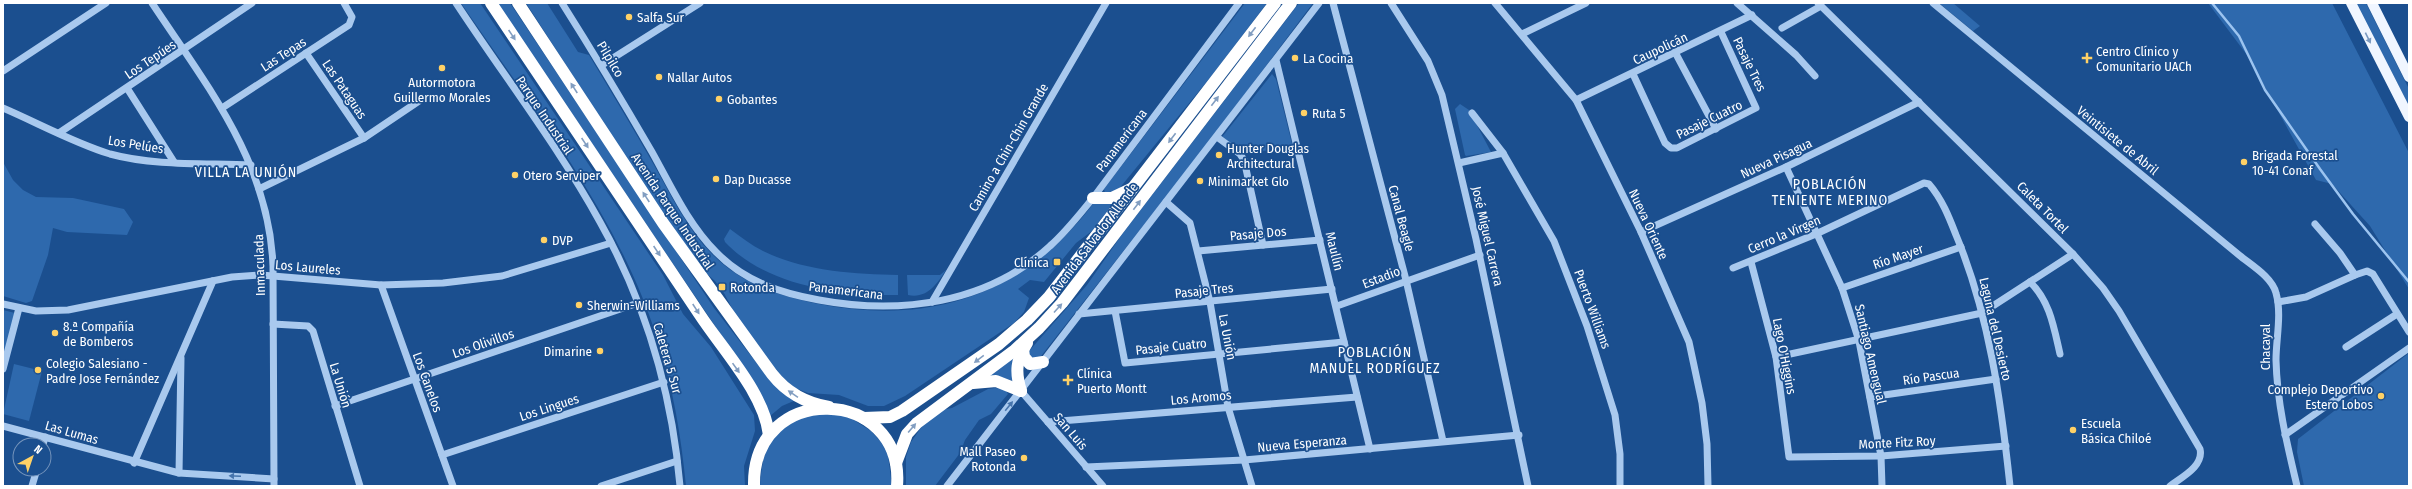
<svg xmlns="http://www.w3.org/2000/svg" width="2412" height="489" font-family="'Fira Sans Condensed',sans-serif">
<rect width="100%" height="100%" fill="#1b4f8f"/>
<g fill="#2e69ad">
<path d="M 461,3 L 480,3 L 663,275 L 683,314 L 711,347 L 754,415 L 755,431 L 744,466 L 745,486 L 686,486 C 681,435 673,387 657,338 C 618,214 533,109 461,3 Z"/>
<path d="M 497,3 L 510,3 L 714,308 L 766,375 L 796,400 L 782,406 L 770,416 L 734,354 Z"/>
<path d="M 526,3 L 547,3 L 578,52 L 589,55 C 611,92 633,128 654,165 C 671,195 687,229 712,254 C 742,284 778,296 819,304 C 931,326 1023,295 1093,204 L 1114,202 L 1092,231 L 1076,243 L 1044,282 L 1030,280 L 1018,289 L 1029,298 L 1024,312 L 1014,323 L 905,396 L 884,406 L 868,406 L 839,395 L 808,393 L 795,388 L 781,376 L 737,318 L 724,293 L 715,281 L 699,267 L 649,194 Z"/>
<path d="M 1245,3 L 1267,3 L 1213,74 L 1118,190 L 1105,193 L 1104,189 Z"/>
<path d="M 1299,3 L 1313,3 L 1215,134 L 1038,360 L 1033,362 L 1028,353 L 1030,350 L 1087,285 L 1123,233 Z"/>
<path d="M 1939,3 L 1953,3 L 1980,26 L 1973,31 Z"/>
<path d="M 2208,3 L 2332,3 L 2409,153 L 2409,289 L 2370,226 L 2332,184 L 2316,180 L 2247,55 Z"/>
<path d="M 2356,3 L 2366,3 L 2409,89 L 2409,106 Z"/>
<path d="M 1272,74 L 1276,79 L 1293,148 L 1242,153 L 1222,137 Z"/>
<path d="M 1460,104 L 1469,110 L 1491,152 L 1466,156 L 1465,155 L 1455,109 Z"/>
<path d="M 3,162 L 13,180 L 23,190 L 36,197 L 73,198 L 124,209 L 133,222 L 127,235 L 67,232 L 53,228 L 48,255 L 32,301 L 26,303 L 3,296 Z"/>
<path d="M 730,229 C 741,237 751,245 763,251 C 803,271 854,274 898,275 L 898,295 C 841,296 766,286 725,242 L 724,239 Z"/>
<path d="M 946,270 C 937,284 927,299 908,295 L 907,275 L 940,275 Z"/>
<path d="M 3,310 L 15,313 L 3,358 Z"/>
<path d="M 1019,352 L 1016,382 L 1001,377 L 989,376 Z"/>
<path d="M 2409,353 L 2409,486 L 2304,486 L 2297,452 L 2298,439 Z"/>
<path d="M 14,364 L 42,371 L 29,421 L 3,414 Z"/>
<path d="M 995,388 L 1005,389 L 1008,394 L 991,414 L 979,420 L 965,440 L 960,453 L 935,486 L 906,486 L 906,457 L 911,442 L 923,425 L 940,410 L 952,408 L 988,389 Z"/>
<path d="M 816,413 L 846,415 L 871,431 L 881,442 L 888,455 L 892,486 L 760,486 C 762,444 775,425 816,413 Z"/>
</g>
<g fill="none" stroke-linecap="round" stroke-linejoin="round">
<path stroke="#9cc4f0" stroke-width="2.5" d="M 2212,3 L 2239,36 L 2265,90 L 2320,169 L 2353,214 L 2409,282"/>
<g stroke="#a9c9ee" stroke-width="7">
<path d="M 152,3 C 207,86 269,162 273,266 L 274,486"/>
<path d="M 456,3 C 504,76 558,146 600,222 C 646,304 672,393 680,486"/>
<path d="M 562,3 C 593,52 623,102 652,152 C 671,186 688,224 716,252 C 744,281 780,293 819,300 C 900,315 987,304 1050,246 C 1066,232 1079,215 1093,198 L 1239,3"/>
<path d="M 1333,3 L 1406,280 L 1443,441"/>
<path d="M 1391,3 L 1428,61 L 1442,95 L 1476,239 L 1528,486"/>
<path d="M 1495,3 L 1576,100 L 1641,232 L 1689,342 L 1702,403 L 1707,444 L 1708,486"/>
<path d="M 1737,3 L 1796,55 L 1815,76"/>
<path d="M 1818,3 L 2073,254 L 2103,288 L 2119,311 L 2200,449 C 2204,466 2182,477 2170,486"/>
<path d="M 1933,3 L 2239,255 C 2251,265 2272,277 2276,293 C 2282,314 2276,339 2276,360 C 2277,403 2287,444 2297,486"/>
<path d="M 1782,28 L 1821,6"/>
<path d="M 1522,34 L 1586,3"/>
<path d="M 306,53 L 364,138"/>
<path d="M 1676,54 L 1716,129"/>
<path d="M 1276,60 L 1370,449"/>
<path d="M 602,65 L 700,3"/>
<path d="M 3,71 L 106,3"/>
<path d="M 1633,74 L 1665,143 L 1671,148 L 1677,148 L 1756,108 L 1721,32"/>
<path d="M 127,88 L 174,162"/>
<path d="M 1576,100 L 1752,15"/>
<path d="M 3,108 C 38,123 74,143 110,154 C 154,166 205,163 251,165"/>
<path d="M 222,108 L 349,25 L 352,17 L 344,3"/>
<path d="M 1472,113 L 1503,153"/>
<path d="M 59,133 L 252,3"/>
<path d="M 1217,137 L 1240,154 L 1244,160 L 1263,245"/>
<path d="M 1459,163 L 1503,153 L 1554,241 L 1587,326 L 1615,415 L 1620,454 L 1620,486"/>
<path d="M 1786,167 L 1842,288 L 1859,341 L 1881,456 L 1882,486"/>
<path d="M 259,189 L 364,138 L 419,101"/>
<path d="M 1166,202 L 1190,223 L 1210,302 L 1228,407 L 1252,486"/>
<path d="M 2315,224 L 2340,253 L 2355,275 L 2367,271 L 2373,274 L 2409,332"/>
<path d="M 1641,232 L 1786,167 L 1919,102"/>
<path d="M 1198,251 L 1320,240"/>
<path d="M 1751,262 L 1776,357 L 1789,457 L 1881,456 L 2006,446"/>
<path d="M 1733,268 L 1816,234 L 1924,183 L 1929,184 C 1942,199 1949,217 1956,235 C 1989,314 2001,401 2010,486"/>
<path d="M 2030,282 C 2050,301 2054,328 2060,354"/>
<path d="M 381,285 L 453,486"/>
<path d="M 1842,288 L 1961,247"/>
<path d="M 932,302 L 1106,3"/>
<path d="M 2278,302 L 2306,297 L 2355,275"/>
<path d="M 3,304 L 36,311 L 68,310 L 232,277 L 261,275 L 381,285 L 443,283 L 502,276 L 611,243"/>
<path d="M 1337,306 L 1480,255"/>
<path d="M 1115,311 L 1125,363 L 1344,342"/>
<path d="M 1079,314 L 1332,289"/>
<path d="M 273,324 L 308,326 L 313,331 L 360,486"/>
<path d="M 2346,347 L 2397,314"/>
<path d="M 1776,357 L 1982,313 L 2073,254"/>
<path d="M 3,369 L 19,308"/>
<path d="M 1021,391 L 1103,486"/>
<path d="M 1870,397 L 1996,379"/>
<path d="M 335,406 L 638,303"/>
<path d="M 1048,422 L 1357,397"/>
<path d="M 3,426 L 179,473 L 274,479"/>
<path d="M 2285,435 L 2409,348"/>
<path d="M 43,445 L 45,437"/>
<path d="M 442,455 L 664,382"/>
<path d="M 134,463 L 213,281"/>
<path d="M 1086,467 L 1244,460 L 1519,435"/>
<path d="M 179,473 L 181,358"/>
<path d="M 32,486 L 37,469"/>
<path d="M 601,486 L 677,461"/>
<path d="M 947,486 L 1319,3"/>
</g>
<g stroke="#f0f6ff" stroke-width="10">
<path d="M 2351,3 L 2409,117"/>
<path d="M 2372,3 L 2409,77"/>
</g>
<g stroke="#fff" stroke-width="12">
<path d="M 491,3 C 561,107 631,211 700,315 C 723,350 764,393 769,435"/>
<path d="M 518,3 L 663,223 L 772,374 C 787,393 805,403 829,407"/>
<path d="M 1093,198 L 1112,198 L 1131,189"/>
<path d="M 1023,349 L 1024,357 L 1030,364 L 1043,362"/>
<path d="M 973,383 L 996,381 L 1021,391"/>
<path d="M 1021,391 C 1015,372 1016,360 1027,343"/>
<path d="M 864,418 L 890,417 L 902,411 L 999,344 L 1027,320 L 1049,297 L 1275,3"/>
<path d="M 896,463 L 907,434 L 917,423 L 1015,350 L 1039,328 L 1062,303 L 1291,3"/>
<path d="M 754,486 C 752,380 905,386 897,486"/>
</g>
</g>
<defs><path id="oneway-solid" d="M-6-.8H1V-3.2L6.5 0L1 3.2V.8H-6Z"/></defs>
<g fill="#829ec1">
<use href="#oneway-solid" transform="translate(1252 32) rotate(127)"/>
<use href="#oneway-solid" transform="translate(512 35) rotate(56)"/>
<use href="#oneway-solid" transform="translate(574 88) rotate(-123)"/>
<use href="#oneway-solid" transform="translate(1215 101) rotate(-53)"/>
<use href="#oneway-solid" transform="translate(1172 138) rotate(127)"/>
<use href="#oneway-solid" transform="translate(585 143) rotate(56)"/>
<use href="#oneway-solid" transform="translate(646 197) rotate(-123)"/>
<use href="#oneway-solid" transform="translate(1137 205) rotate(-53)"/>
<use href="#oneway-solid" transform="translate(657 251) rotate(56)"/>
<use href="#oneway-solid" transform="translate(1058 308) rotate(-48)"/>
<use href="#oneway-solid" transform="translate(696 309) rotate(57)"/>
<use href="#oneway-solid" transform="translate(979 359) rotate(143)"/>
<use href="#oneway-solid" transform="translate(736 368) rotate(55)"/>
<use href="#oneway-solid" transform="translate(793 394) rotate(-146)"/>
<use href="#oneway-solid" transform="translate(912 428) rotate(-50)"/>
</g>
<use fill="#7b9ac1" href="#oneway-solid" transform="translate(2368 38) rotate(64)"/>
<g fill="#4674ac">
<use href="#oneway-solid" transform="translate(1009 406) rotate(-51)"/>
<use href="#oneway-solid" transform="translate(235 476) rotate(-177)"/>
</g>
<g fill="#ffd166" stroke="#1b4f8f" stroke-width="1.5">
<circle cx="629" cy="17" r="4"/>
<circle cx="1295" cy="58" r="4"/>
<path d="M2085 52h4v4h4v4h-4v4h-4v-4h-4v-4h4z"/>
<circle cx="442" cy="68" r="4"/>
<circle cx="659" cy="77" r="4"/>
<circle cx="719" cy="99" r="4"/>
<circle cx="1304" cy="113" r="4"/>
<circle cx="1219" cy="155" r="4"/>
<circle cx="2244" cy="162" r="4"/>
<circle cx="515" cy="175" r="4"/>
<circle cx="716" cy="179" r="4"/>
<circle cx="1200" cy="181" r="4"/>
<circle cx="544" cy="240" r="4"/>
<rect x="1053" y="258" width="8" height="8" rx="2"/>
<rect x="718" y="283" width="8" height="8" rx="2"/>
<circle cx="579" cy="305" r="4"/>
<circle cx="55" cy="333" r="4"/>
<circle cx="600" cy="351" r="4"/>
<circle cx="38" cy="370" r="4"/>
<path d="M1066 374h4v4h4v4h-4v4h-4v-4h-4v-4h4z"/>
<circle cx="2381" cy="396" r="4"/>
<circle cx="2073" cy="430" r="4"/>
<circle cx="1024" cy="458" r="4"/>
</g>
<g text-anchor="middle" stroke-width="3.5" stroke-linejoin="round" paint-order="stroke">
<g font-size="13" fill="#fff" stroke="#1b4f8f" text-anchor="start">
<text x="637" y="22">Salfa Sur</text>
<text x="2096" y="56">Centro Clínico y<tspan x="2096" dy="15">Comunitario UACh</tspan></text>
<text x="1303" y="63">La Cocina</text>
<text x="667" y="82">Nallar Autos</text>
<text x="442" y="87" text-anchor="middle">Autormotora<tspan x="442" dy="15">Guillermo Morales</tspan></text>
<text x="727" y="104">Gobantes</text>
<text x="1312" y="118">Ruta 5</text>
<text x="1227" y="153">Hunter Douglas<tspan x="1227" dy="15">Architectural</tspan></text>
<text x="2252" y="160">Brigada Forestal<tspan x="2252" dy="15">10-41 Conaf</tspan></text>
<text x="523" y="180">Otero Serviper</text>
<text x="724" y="184">Dap Ducasse</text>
<text x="1208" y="186">Minimarket Glo</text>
<text x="552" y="245">DVP</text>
<text x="1049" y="267" text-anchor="end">Clínica</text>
<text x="730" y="292">Rotonda</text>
<text x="587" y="310">Sherwin-Williams</text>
<text x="63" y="331">8.ª Compañía<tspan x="63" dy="15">de Bomberos</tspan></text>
<text x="592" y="356" text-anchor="end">Dimarine</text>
<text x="46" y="368">Colegio Salesiano -<tspan x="46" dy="15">Padre Jose Fernández</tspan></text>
<text x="1077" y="378">Clínica<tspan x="1077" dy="15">Puerto Montt</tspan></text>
<text x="2373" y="394" text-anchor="end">Complejo Deportivo<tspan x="2373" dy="15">Estero Lobos</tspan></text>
<text x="2081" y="428">Escuela<tspan x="2081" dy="15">Básica Chiloé</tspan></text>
<text x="1016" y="456" text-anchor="end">Mall Paseo<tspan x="1016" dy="15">Rotonda</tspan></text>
</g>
<g font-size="13" fill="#fff" stroke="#1b4f8f">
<text transform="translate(1660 48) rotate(-25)" y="5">Caupolicán</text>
<text transform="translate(283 54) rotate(-33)" y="5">Las Tepas</text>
<text transform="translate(150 59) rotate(-34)" y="5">Los Tepúes</text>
<text transform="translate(611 59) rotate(59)" y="5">Pilpilco</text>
<text transform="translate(1750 64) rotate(64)" y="5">Pasaje Tres</text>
<text transform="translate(345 89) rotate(56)" y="5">Las Pataguas</text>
<text transform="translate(545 115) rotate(56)" y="5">Parque Industrial</text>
<text transform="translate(1709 119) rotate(-26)" y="5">Pasaje Cuatro</text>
<text transform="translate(1121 140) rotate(-53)" y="5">Panamericana</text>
<text transform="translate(2118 140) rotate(39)" y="5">Veintisiete de Abril</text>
<text transform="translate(136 144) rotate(9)" y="5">Los Pelúes</text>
<text transform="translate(1008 147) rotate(-60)" y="5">Camino a Chin-Chin Grande</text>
<text transform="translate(1776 158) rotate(-25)" y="5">Nueva Pisagua</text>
<text transform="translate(2043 207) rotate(45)" y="5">Caleta Tortel</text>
<text transform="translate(673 211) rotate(56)" y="5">Avenida Parque Industrial</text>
<text transform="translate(1402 218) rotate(75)" y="5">Canal Beagle</text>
<text transform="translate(1649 224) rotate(65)" y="5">Nueva Oriente</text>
<text transform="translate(1258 233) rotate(-5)" y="5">Pasaje Dos</text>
<text transform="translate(1784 234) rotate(-23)" y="5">Cerro la Virgen</text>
<text transform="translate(1488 236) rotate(77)" y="5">José Miguel Carrera</text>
<text transform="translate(1094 238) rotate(-53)" y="5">Avenida Salvador Allende</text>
<text transform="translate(1335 251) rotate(76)" y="5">Maullín</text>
<text transform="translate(1898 256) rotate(-19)" y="5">Río Mayer</text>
<text transform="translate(259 265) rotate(-92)" y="5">Inmaculada</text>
<text transform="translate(308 267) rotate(5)" y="5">Los Laureles</text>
<text transform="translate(1381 277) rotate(-21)" y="5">Estadio</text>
<text transform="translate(846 290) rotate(7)" y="5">Panamericana</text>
<text transform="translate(1204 290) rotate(-6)" y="5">Pasaje Tres</text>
<text transform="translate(1593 309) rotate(70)" y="5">Puerto Williams</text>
<text transform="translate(1996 329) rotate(77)" y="5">Laguna del Desierto</text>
<text transform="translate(1228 337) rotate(79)" y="5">La Unión</text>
<text transform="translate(483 343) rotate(-19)" y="5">Los Olivillos</text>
<text transform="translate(1171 346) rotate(-6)" y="5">Pasaje Cuatro</text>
<text transform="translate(2265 347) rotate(-90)" y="5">Chacayal</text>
<text transform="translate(1871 354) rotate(77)" y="5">Santiago Amengual</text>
<text transform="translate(1785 356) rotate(79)" y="5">Lago O'Higgins</text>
<text transform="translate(668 358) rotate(74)" y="5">Caletera 5 Sur</text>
<text transform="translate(1931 376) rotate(-8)" y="5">Río Pascua</text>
<text transform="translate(428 382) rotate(70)" y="5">Los Canelos</text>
<text transform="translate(341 385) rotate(73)" y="5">La Unión</text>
<text transform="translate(1201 397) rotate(-5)" y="5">Los Aromos</text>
<text transform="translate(549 407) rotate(-18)" y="5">Los Lingues</text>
<text transform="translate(1071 431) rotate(49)" y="5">San Luis</text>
<text transform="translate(72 432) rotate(16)" y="5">Las Lumas</text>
<text transform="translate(1897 442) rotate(-3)" y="5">Monte Fitz Roy</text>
<text transform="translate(1302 443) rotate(-5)" y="5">Nueva Esperanza</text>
</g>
<g font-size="14" letter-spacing="1" fill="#fff" stroke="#1b4f8f">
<text x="246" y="177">VILLA LA UNIÓN</text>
<text x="1830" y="189">POBLACIÓN<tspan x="1830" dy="16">TENIENTE MERINO</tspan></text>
<text x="1375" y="357">POBLACIÓN<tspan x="1375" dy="16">MANUEL RODRÍGUEZ</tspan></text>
</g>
</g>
<rect width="2412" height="489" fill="none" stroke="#ffffff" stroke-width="8"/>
<g transform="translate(32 457) rotate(40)"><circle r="19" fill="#1b4f8f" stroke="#7695bc"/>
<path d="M0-3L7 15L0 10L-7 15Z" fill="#ffd166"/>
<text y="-6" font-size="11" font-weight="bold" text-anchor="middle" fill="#ffffff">N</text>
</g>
</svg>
